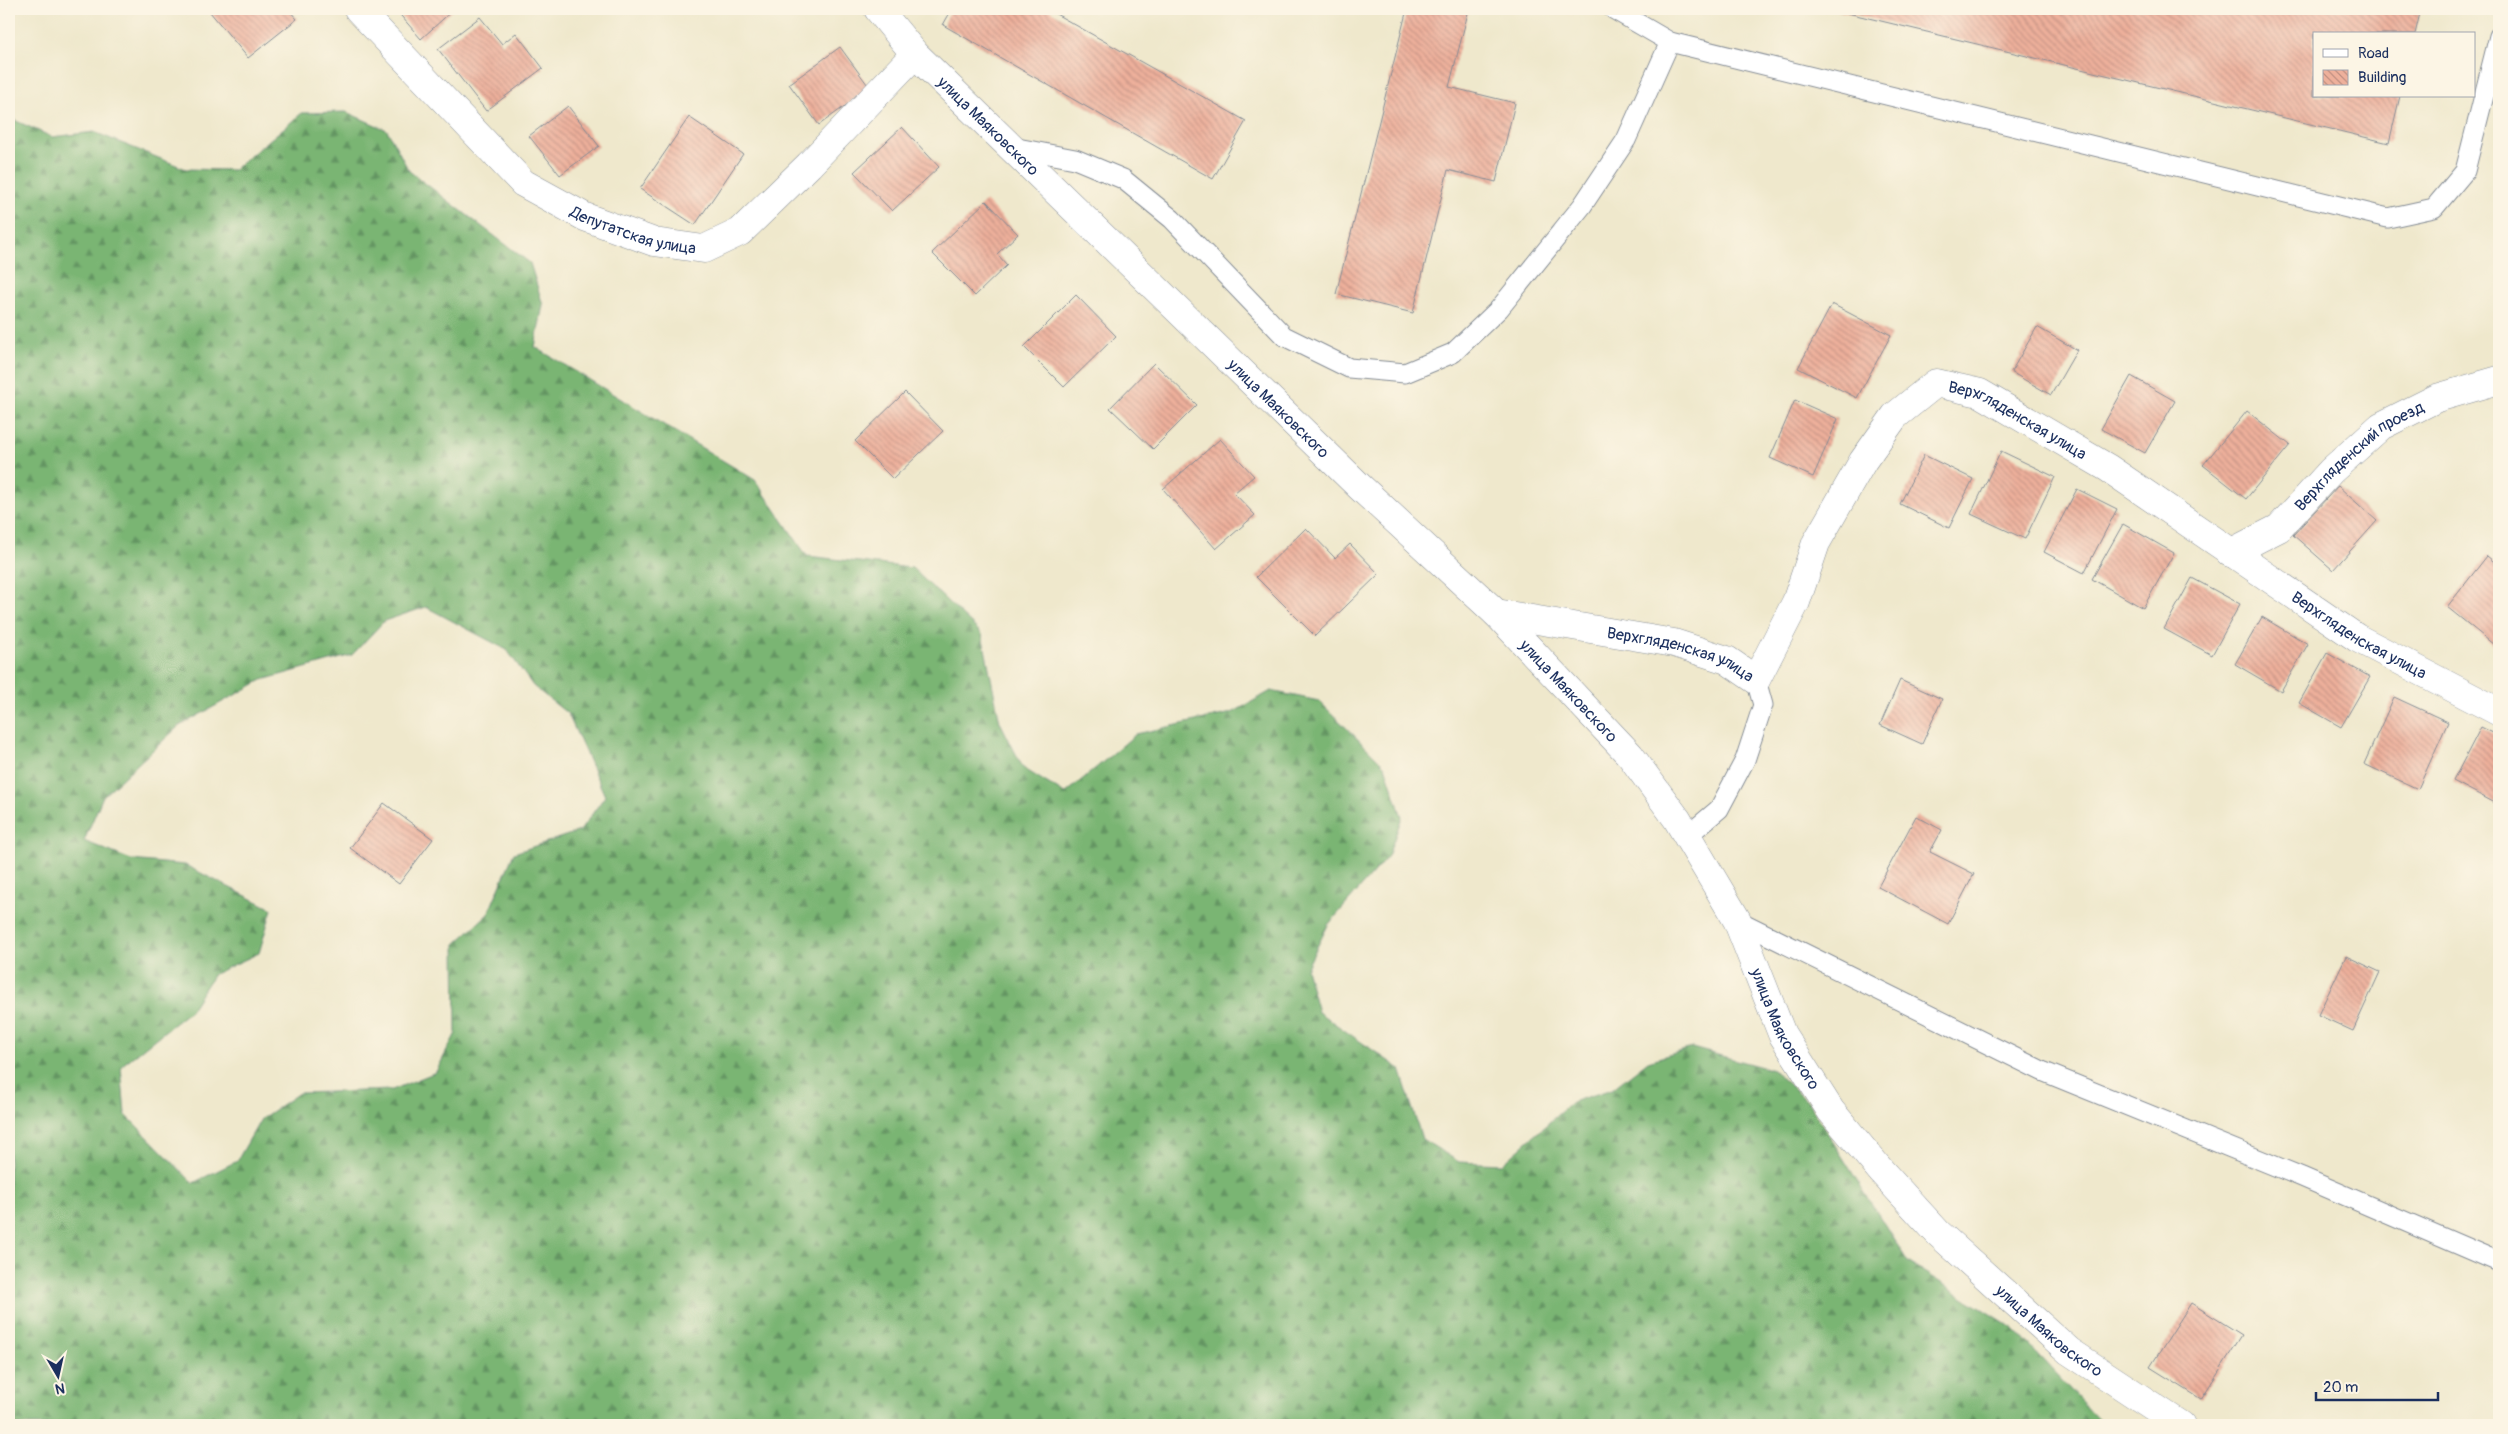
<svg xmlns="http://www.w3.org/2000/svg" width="2508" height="1434" font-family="Pangolin,sans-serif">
<defs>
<pattern id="forest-firs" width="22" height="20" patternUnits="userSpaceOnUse" patternTransform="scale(1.25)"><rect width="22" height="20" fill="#7ab573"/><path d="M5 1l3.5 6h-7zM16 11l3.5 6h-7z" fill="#639462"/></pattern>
<pattern id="building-back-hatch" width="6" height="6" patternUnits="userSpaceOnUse" patternTransform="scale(1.25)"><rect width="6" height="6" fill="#eeb09b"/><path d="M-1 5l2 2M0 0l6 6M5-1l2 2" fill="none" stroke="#c09082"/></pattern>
</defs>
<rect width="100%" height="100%" fill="#fcf5e5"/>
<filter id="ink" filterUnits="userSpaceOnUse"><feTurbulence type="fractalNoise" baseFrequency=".02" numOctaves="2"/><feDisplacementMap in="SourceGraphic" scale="10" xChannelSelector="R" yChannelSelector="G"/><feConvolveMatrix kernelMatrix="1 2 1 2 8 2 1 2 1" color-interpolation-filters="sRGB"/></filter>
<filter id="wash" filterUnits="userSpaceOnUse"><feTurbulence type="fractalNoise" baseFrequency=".0096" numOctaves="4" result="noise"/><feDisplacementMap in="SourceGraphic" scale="20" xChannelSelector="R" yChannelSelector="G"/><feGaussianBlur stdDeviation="1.12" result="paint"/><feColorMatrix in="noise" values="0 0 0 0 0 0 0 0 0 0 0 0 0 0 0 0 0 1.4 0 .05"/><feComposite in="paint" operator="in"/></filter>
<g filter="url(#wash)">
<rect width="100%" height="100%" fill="#efe8cc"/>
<path fill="url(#forest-firs)" stroke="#4a7268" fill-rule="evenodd" d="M 346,112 L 387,130 L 409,171 L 530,263 L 543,305 L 535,347 L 755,480 L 807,556 L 912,568 L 982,634 L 1000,722 L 1023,768 L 1065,794 L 1136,734 L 1232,713 L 1271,691 L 1319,701 L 1385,766 L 1402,817 L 1388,856 L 1328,925 L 1306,969 L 1318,1012 L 1400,1069 L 1422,1139 L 1459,1162 L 1502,1164 L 1572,1102 L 1612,1089 L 1648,1061 L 1692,1048 L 1773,1070 L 1808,1102 L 1908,1262 L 2014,1329 L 2103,1425 L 9,1425 L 9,115 L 14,120 L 52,137 L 94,132 L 186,169 L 233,170 L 302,113 ZM 426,607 L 507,650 L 533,686 L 568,714 L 605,796 L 580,831 L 514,853 L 488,914 L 455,944 L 456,1033 L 436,1072 L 392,1090 L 299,1093 L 261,1119 L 237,1161 L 193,1183 L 125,1114 L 121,1066 L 190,1011 L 214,974 L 259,953 L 272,909 L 185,865 L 131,860 L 84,841 L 103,796 L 179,726 L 262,680 L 352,655 L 384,621 Z"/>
<g id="blocks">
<g fill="url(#building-back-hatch)">
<path d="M 215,9 L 288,9 L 297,19 L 248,58 L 210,12 Z"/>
<path d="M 395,9 L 454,9 L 421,39 Z"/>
<path d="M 952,9 L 1047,9 L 1246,121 L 1213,179 L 943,25 Z"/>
<path d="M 1407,9 L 1469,9 L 1449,87 L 1515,103 L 1496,182 L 1448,170 L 1413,313 L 1336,294 Z"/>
<path d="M 1831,9 L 2421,9 L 2415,34 L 2314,34 L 2314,96 L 2400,96 L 2389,143 Z"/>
<path d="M 480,17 L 502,44 L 516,33 L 543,68 L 486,111 L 438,49 Z"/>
<path d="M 840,47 L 870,88 L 819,125 L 789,84 Z"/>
<path d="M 568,106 L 599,146 L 560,175 L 529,136 Z"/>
<path d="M 689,117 L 743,154 L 695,225 L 640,189 Z"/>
<path d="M 902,127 L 939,167 L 892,211 L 854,172 Z"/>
<path d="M 986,201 L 1018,234 L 997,254 L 1007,265 L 975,296 L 932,253 Z"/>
<path d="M 1076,295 L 1116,336 L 1064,387 L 1024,347 Z"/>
<path d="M 1832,304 L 1891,335 L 1857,398 L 1798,368 Z"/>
<path d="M 2037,327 L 2077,350 L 2051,395 L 2011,372 Z"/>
<path d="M 1154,363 L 1197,405 L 1153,449 L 1110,408 Z"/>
<path d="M 2131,376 L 2175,401 L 2145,453 L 2101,429 Z"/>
<path d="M 905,392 L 943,431 L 893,479 L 855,441 Z"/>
<path d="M 1795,400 L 1838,419 L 1813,477 L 1770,458 Z"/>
<path d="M 2247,411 L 2290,445 L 2246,499 L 2203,465 Z"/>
<path d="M 1220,439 L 1254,476 L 1234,493 L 1255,515 L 1216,549 L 1163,489 Z"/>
<path d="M 2001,451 L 2055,477 L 2025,539 L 1971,514 Z"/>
<path d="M 1924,455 L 1973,479 L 1949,528 L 1900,504 Z"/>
<path d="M 2338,486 L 2377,521 L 2333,570 L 2293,535 Z"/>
<path d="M 2077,489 L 2117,509 L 2084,573 L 2044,552 Z"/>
<path d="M 2123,524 L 2174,553 L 2143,608 L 2092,579 Z"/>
<path d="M 1306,528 L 1335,558 L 1350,544 L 1379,574 L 1315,636 L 1256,577 Z"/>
<path d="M 2487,556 L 2499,566 L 2499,649 L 2447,607 Z"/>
<path d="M 2192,578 L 2240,604 L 2212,655 L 2164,629 Z"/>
<path d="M 2262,617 L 2308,644 L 2281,691 L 2235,664 Z"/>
<path d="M 2327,653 L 2370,677 L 2341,727 L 2299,703 Z"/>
<path d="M 1900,680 L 1942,699 L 1922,744 L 1880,725 Z"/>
<path d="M 2394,697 L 2448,722 L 2418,789 L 2364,764 Z"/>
<path d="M 2481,727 L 2499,736 L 2499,805 L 2453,781 Z"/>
<path d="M 384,803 L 433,839 L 399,884 L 350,848 Z"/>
<path d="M 1916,816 L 1942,830 L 1930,852 L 1974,874 L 1948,924 L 1878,887 Z"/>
<path d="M 2346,956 L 2380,972 L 2353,1031 L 2318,1015 Z"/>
<path d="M 2191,1303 L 2242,1335 L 2201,1399 L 2150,1367 Z"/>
</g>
</g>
</g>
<g filter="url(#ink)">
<use href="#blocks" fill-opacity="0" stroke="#858c95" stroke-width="1"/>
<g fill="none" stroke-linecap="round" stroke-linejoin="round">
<g stroke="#858c95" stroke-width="21">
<g id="lane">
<path d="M 1613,9 L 1670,42 L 2388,218 L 2434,208 L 2465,171 L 2499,36"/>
<path d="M 1012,147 L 1075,159 L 1123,179 L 1172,219 L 1284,336 L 1349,368 L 1405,373 L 1453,353 L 1499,309 L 1582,206 L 1626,140 L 1670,42"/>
<path d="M 1687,836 L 1719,809 L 1745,760 L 1763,705 L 1756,680"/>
<path d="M 1737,920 L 2042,1071 L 2302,1177 L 2499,1262"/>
</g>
</g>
<g stroke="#858c95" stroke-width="29">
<g id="street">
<path id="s1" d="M 358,9 L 523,183 L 585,217 L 654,242 L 704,249 L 740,232 L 809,165 L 915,54"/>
<path id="s2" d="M 878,9 L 915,54 L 1360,487 L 1496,613 L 1630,755 L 1677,819 L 1737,920 L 1782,1034 L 1831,1111 L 1882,1172 L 1938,1233 L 2069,1351 L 2181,1425"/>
<path id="s3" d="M 2230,553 L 2279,528 L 2331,471 L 2381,426 L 2437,398 L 2499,380"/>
<path id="s4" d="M 1496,613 L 1674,643 L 1727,660 L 1756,680 L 1796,602 L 1816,543 L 1863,461 L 1895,416 L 1936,383 L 1980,393 L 2108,468 L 2357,638 L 2499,712"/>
</g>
</g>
<use href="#lane" stroke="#fff" stroke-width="19"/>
<use href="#street" stroke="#fff" stroke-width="28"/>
</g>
</g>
<g text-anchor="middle" stroke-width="5" stroke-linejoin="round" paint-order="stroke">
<g font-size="16" fill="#1b2f5e" stroke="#fcf5e5">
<text dy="6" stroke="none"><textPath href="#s2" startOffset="161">улица Маяковского</textPath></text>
<text dy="6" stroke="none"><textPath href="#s1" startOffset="361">Депутатская улица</textPath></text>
<text dy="6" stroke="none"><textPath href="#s2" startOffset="566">улица Маяковского</textPath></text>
<text dy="6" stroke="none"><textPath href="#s4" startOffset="714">Верхгляденская улица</textPath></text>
<text dy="6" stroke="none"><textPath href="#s3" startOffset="164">Верхгляденский проезд</textPath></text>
<text dy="6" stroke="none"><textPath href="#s4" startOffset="1119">Верхгляденская улица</textPath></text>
<text dy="6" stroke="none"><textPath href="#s4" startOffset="190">Верхгляденская улица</textPath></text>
<text dy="6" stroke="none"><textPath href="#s2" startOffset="971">улица Маяковского</textPath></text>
<text dy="6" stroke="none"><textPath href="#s2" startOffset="1376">улица Маяковского</textPath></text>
<text dy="6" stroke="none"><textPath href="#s2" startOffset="1781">улица Маяковского</textPath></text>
</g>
</g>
<rect width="2508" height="1434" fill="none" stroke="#fcf5e5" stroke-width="30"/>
<rect x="2313" y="32" width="162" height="65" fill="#fcf5e5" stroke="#a2a6af"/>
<rect x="2323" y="49" width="25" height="8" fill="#ffffff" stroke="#a2a6af"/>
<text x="2358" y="58" font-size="15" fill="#1b2f5e">Road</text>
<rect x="2323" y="70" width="25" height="15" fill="url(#building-back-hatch)" stroke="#a2a6af"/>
<text x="2358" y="82" font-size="15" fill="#1b2f5e">Building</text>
<g transform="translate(58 1376) rotate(171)" stroke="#fcf5e5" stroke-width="4" paint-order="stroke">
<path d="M0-4L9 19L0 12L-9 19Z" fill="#1b2f5e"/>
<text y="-8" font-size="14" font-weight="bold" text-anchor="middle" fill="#1b2f5e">N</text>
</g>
<path d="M2316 1392v8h122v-8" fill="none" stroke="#1b2f5e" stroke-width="2.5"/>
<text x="2323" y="1392" font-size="15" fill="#1b2f5e" stroke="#fcf5e5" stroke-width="4" paint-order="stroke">20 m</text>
</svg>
